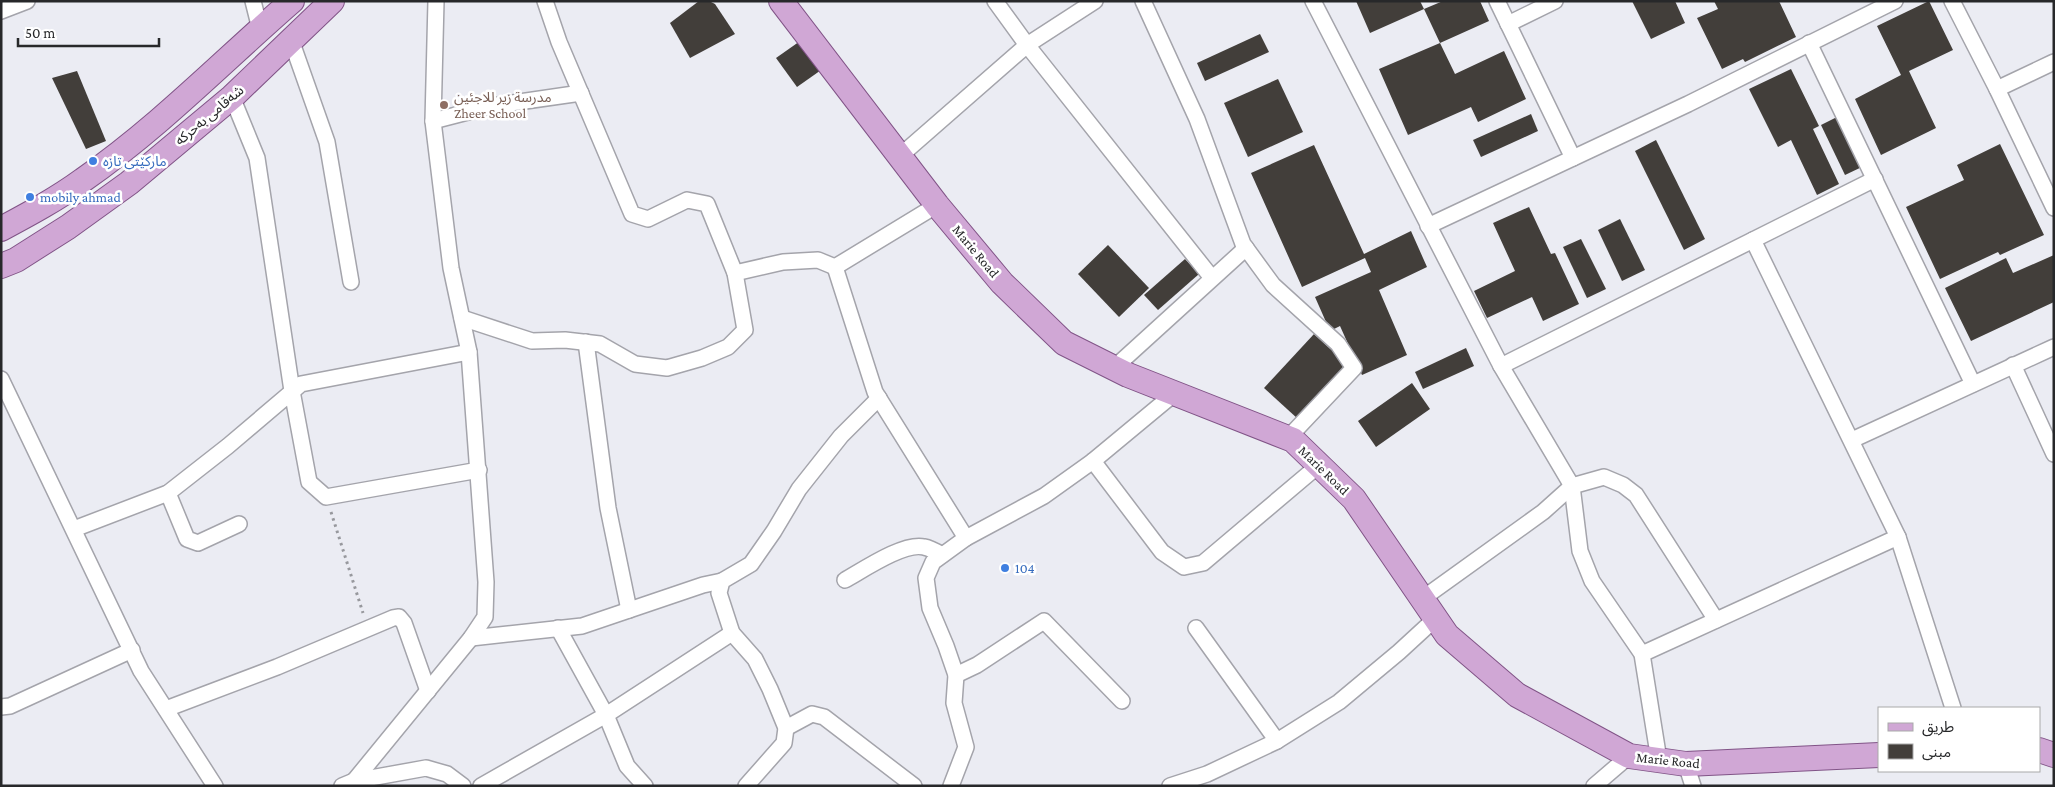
<svg xmlns="http://www.w3.org/2000/svg" width="2055" height="787" font-family="'Crimson Pro','Noto Sans Arabic',serif">
<rect width="100%" height="100%" fill="#ebecf3"/>
<g fill="#423e3a">
<path d="M 699,1 L 709,1 L 715,4 L 735,34 L 690,58 L 670,23 Z"/>
<path d="M 1356,1 L 1420,1 L 1424,9 L 1370,33 Z"/>
<path d="M 1443,1 L 1480,1 L 1489,21 L 1440,43 L 1455,74 L 1504,51 L 1526,99 L 1478,122 L 1471,107 L 1408,135 L 1379,69 L 1440,43 L 1424,9 Z"/>
<path d="M 1632,1 L 1675,1 L 1685,23 L 1651,39 Z"/>
<path d="M 1714,1 L 1779,1 L 1796,37 L 1745,62 L 1743,59 L 1722,69 L 1697,18 L 1718,9 Z"/>
<path d="M 1929,1 L 1953,50 L 1909,71 L 1936,128 L 1881,155 L 1855,99 L 1901,75 L 1877,26 Z"/>
<path d="M 1260,34 L 1269,52 L 1205,81 L 1197,63 Z"/>
<path d="M 803,39 L 824,68 L 797,87 L 776,58 Z"/>
<path d="M 1791,69 L 1819,126 L 1813,129 L 1839,184 L 1817,195 L 1791,140 L 1778,147 L 1749,89 Z"/>
<path d="M 77,71 L 106,141 L 86,149 L 52,78 Z"/>
<path d="M 1278,79 L 1303,132 L 1248,157 L 1224,103 Z"/>
<path d="M 1531,114 L 1538,131 L 1481,157 L 1473,140 Z"/>
<path d="M 1841,115 L 1866,165 L 1845,175 L 1821,125 Z"/>
<path d="M 1656,140 L 1705,239 L 1684,250 L 1635,151 Z"/>
<path d="M 2000,144 L 2044,235 L 2000,255 L 1998,252 L 1940,279 L 1906,207 L 1964,180 L 1957,165 Z"/>
<path d="M 1314,145 L 1364,254 L 1411,231 L 1427,267 L 1379,290 L 1407,355 L 1362,375 L 1340,326 L 1330,331 L 1315,297 L 1371,272 L 1365,258 L 1302,287 L 1251,173 Z"/>
<path d="M 1529,207 L 1551,254 L 1555,253 L 1579,304 L 1543,321 L 1532,297 L 1487,318 L 1474,291 L 1515,271 L 1493,223 Z"/>
<path d="M 1620,219 L 1645,270 L 1622,281 L 1598,230 Z"/>
<path d="M 1581,239 L 1606,289 L 1587,298 L 1563,247 Z"/>
<path d="M 1108,245 L 1149,288 L 1119,317 L 1078,274 Z"/>
<path d="M 2054,255 L 2054,302 L 1971,341 L 1945,288 L 2006,258 L 2013,273 Z"/>
<path d="M 1185,259 L 1199,274 L 1158,310 L 1144,295 Z"/>
<path d="M 1314,334 L 1347,364 L 1298,419 L 1264,388 Z"/>
<path d="M 1466,348 L 1474,366 L 1423,389 L 1415,372 Z"/>
<path d="M 1412,383 L 1430,409 L 1376,447 L 1358,421 Z"/>
</g>
<g fill="none" stroke-linecap="round" stroke-linejoin="round">
<g stroke="#a4a4ab" stroke-width="18">
<g id="street">
<path d="M 253,1 L 260,29"/>
<path d="M 995,1 L 1027,45 L 1212,278"/>
<path d="M 1143,1 L 1197,119 L 1243,244 L 1273,285 L 1338,344 L 1354,368 L 1288,438"/>
<path d="M 1313,1 L 1501,366 L 1572,486 L 1580,551 L 1592,581 L 1642,654 L 1659,760"/>
<path d="M 1497,1 L 1573,158"/>
<path d="M 1952,1 L 1997,89 L 2054,208"/>
<path d="M 1,11 L 27,1"/>
<path d="M 1508,24 L 1555,1"/>
<path d="M 291,40 L 327,142 L 351,282"/>
<path d="M 1809,43 L 1973,384"/>
<path d="M 1997,89 L 2054,62"/>
<path d="M 232,97 L 257,158 L 292,391 L 309,482 L 326,497 L 479,470"/>
<path d="M 433,121 L 491,106 L 581,93"/>
<path d="M 900,156 L 1027,45 L 1095,1"/>
<path d="M 1428,226 L 1688,104 L 1895,1"/>
<path d="M 1753,240 L 1898,537 L 1953,708"/>
<path d="M 835,267 L 875,392 L 966,538"/>
<path d="M 735,273 L 783,262 L 818,260 L 835,267 L 937,205"/>
<path d="M 462,318 L 532,341 L 565,340 L 600,344 L 635,364 L 667,368 L 702,358 L 728,347 L 745,330 L 735,273 L 707,204 L 687,200 L 648,219 L 632,214 L 559,42 L 545,1"/>
<path d="M 586,342 L 608,508 L 629,610"/>
<path d="M 2013,365 L 2054,454"/>
<path d="M 1501,366 L 1875,179"/>
<path d="M 1114,368 L 1246,248"/>
<path d="M 1,379 L 141,671 L 215,786"/>
<path d="M 1852,440 L 2054,347"/>
<path d="M 1093,461 L 1162,552 L 1184,567 L 1203,563 L 1319,465"/>
<path d="M 168,493 L 187,539 L 198,543 L 239,524"/>
<path d="M 74,529 L 168,493 L 228,446 L 301,384 L 469,352"/>
<path d="M 845,580 C 863,570 904,542 924,547 C 930,548 937,552 942,555"/>
<path d="M 1422,599 L 1543,512 L 1572,486 L 1604,477 L 1623,485 L 1636,495 L 1716,620"/>
<path d="M 558,628 L 606,715 L 627,766 L 645,786"/>
<path d="M 1196,628 L 1277,741"/>
<path d="M 471,638 L 582,626 L 703,585 L 722,581"/>
<path d="M 1642,654 L 1898,537"/>
<path d="M 956,675 L 977,665 L 1044,621 L 1122,701"/>
<path d="M 1,707 L 10,706 L 132,650"/>
<path d="M 166,709 L 277,667 L 393,618 L 399,617 L 404,623 L 428,691"/>
<path d="M 786,728 L 812,714 L 824,717 L 914,786"/>
<path d="M 1686,764 L 1693,786"/>
<path d="M 354,781 L 471,638 L 485,617 L 486,582 L 469,352 L 451,268 L 433,121 L 436,1"/>
<path d="M 342,786 L 354,781 L 426,768 L 447,774 L 463,786"/>
<path d="M 481,786 L 606,715 L 732,633"/>
<path d="M 746,786 L 784,743 L 786,728 L 770,689 L 755,659 L 732,633 L 719,593 L 722,581 L 751,564 L 774,531 L 799,489 L 841,436 L 879,398"/>
<path d="M 951,786 L 966,747 L 954,703 L 956,675 L 946,646 L 930,608 L 926,578 L 933,562 L 966,538 L 1044,496 L 1093,461 L 1175,393"/>
<path d="M 1170,786 L 1207,774 L 1277,741 L 1339,702 L 1399,652 L 1436,618"/>
<path d="M 1594,786 L 1629,756"/>
</g>
</g>
<g stroke="#815487" stroke-width="26">
<g id="primary">
<path d="M 781,1 L 937,205 L 1002,283 L 1064,343 L 1128,375 L 1293,440 L 1354,499 L 1447,635 L 1517,695 L 1629,756 L 1686,764 L 1879,755"/>
<path d="M 1,229 C 29,214 57,199 83,180 C 158,128 223,61 292,1"/>
<path d="M 1,266 L 16,260 L 68,227 L 129,183 L 232,97 L 332,1"/>
<path d="M 2039,750 L 2054,755"/>
</g>
</g>
<path stroke="#97989d" stroke-width="3" stroke-dasharray="2.5 4" stroke-linecap="butt" d="M 331,512 L 363,613"/>
<use href="#street" stroke="#fff" stroke-width="15"/>
<use href="#primary" stroke="#d0a7d5" stroke-width="24"/>
</g>
<circle fill="#8d6e63" stroke="#fff" stroke-width="2" cx="444" cy="105" r="5"/>
<g fill="#3f7fe0" stroke="#fff" stroke-width="2">
<circle cx="93" cy="161" r="5"/>
<circle cx="30" cy="197" r="5"/>
<circle cx="1005" cy="568" r="5"/>
</g>
<g text-anchor="middle" stroke-width="5" stroke-linejoin="round" paint-order="stroke">
<g font-size="14" fill="#785e54" stroke="#fff" text-anchor="start">
<text x="454" y="102">مدرسة زير للاجئين<tspan x="454" dy="16">Zheer School</tspan></text>
</g>
<g font-size="14" fill="#27282a" stroke="#fff">
<text transform="translate(209 115) rotate(-40)" y="5">شەقامی بەحرکە</text>
<text transform="translate(976 251) rotate(50)" y="5">Marie Road</text>
<text transform="translate(1324 470) rotate(44)" y="5">Marie Road</text>
<text transform="translate(1668 760) rotate(6)" y="5">Marie Road</text>
</g>
<g font-size="14" fill="#366cbe" stroke="#fff" text-anchor="start">
<text x="103" y="166">مارکێتی تازە</text>
<text x="40" y="202">mobily ahmad</text>
<text x="1015" y="573">104</text>
</g>
</g>
<rect width="2055" height="787" fill="none" stroke="#27282a" stroke-width="5"/>
<rect x="1878" y="707" width="162" height="65" fill="#ffffff" stroke="#a9a9aa"/>
<rect x="1888" y="723" width="25" height="8" fill="#d0a7d5" stroke="#a9a9aa"/>
<text x="1922" y="732" font-size="15" fill="#27282a">طريق</text>
<rect x="1888" y="744" width="25" height="15" fill="#423e3a" stroke="#a9a9aa"/>
<text x="1922" y="757" font-size="15" fill="#27282a">مبنى</text>
<path d="M18 38v8h141v-8" fill="none" stroke="#27282a" stroke-width="2.5"/>
<text x="25" y="38" font-size="15" fill="#27282a" stroke="#ffffff" stroke-width="4" paint-order="stroke">50 m</text>
</svg>
